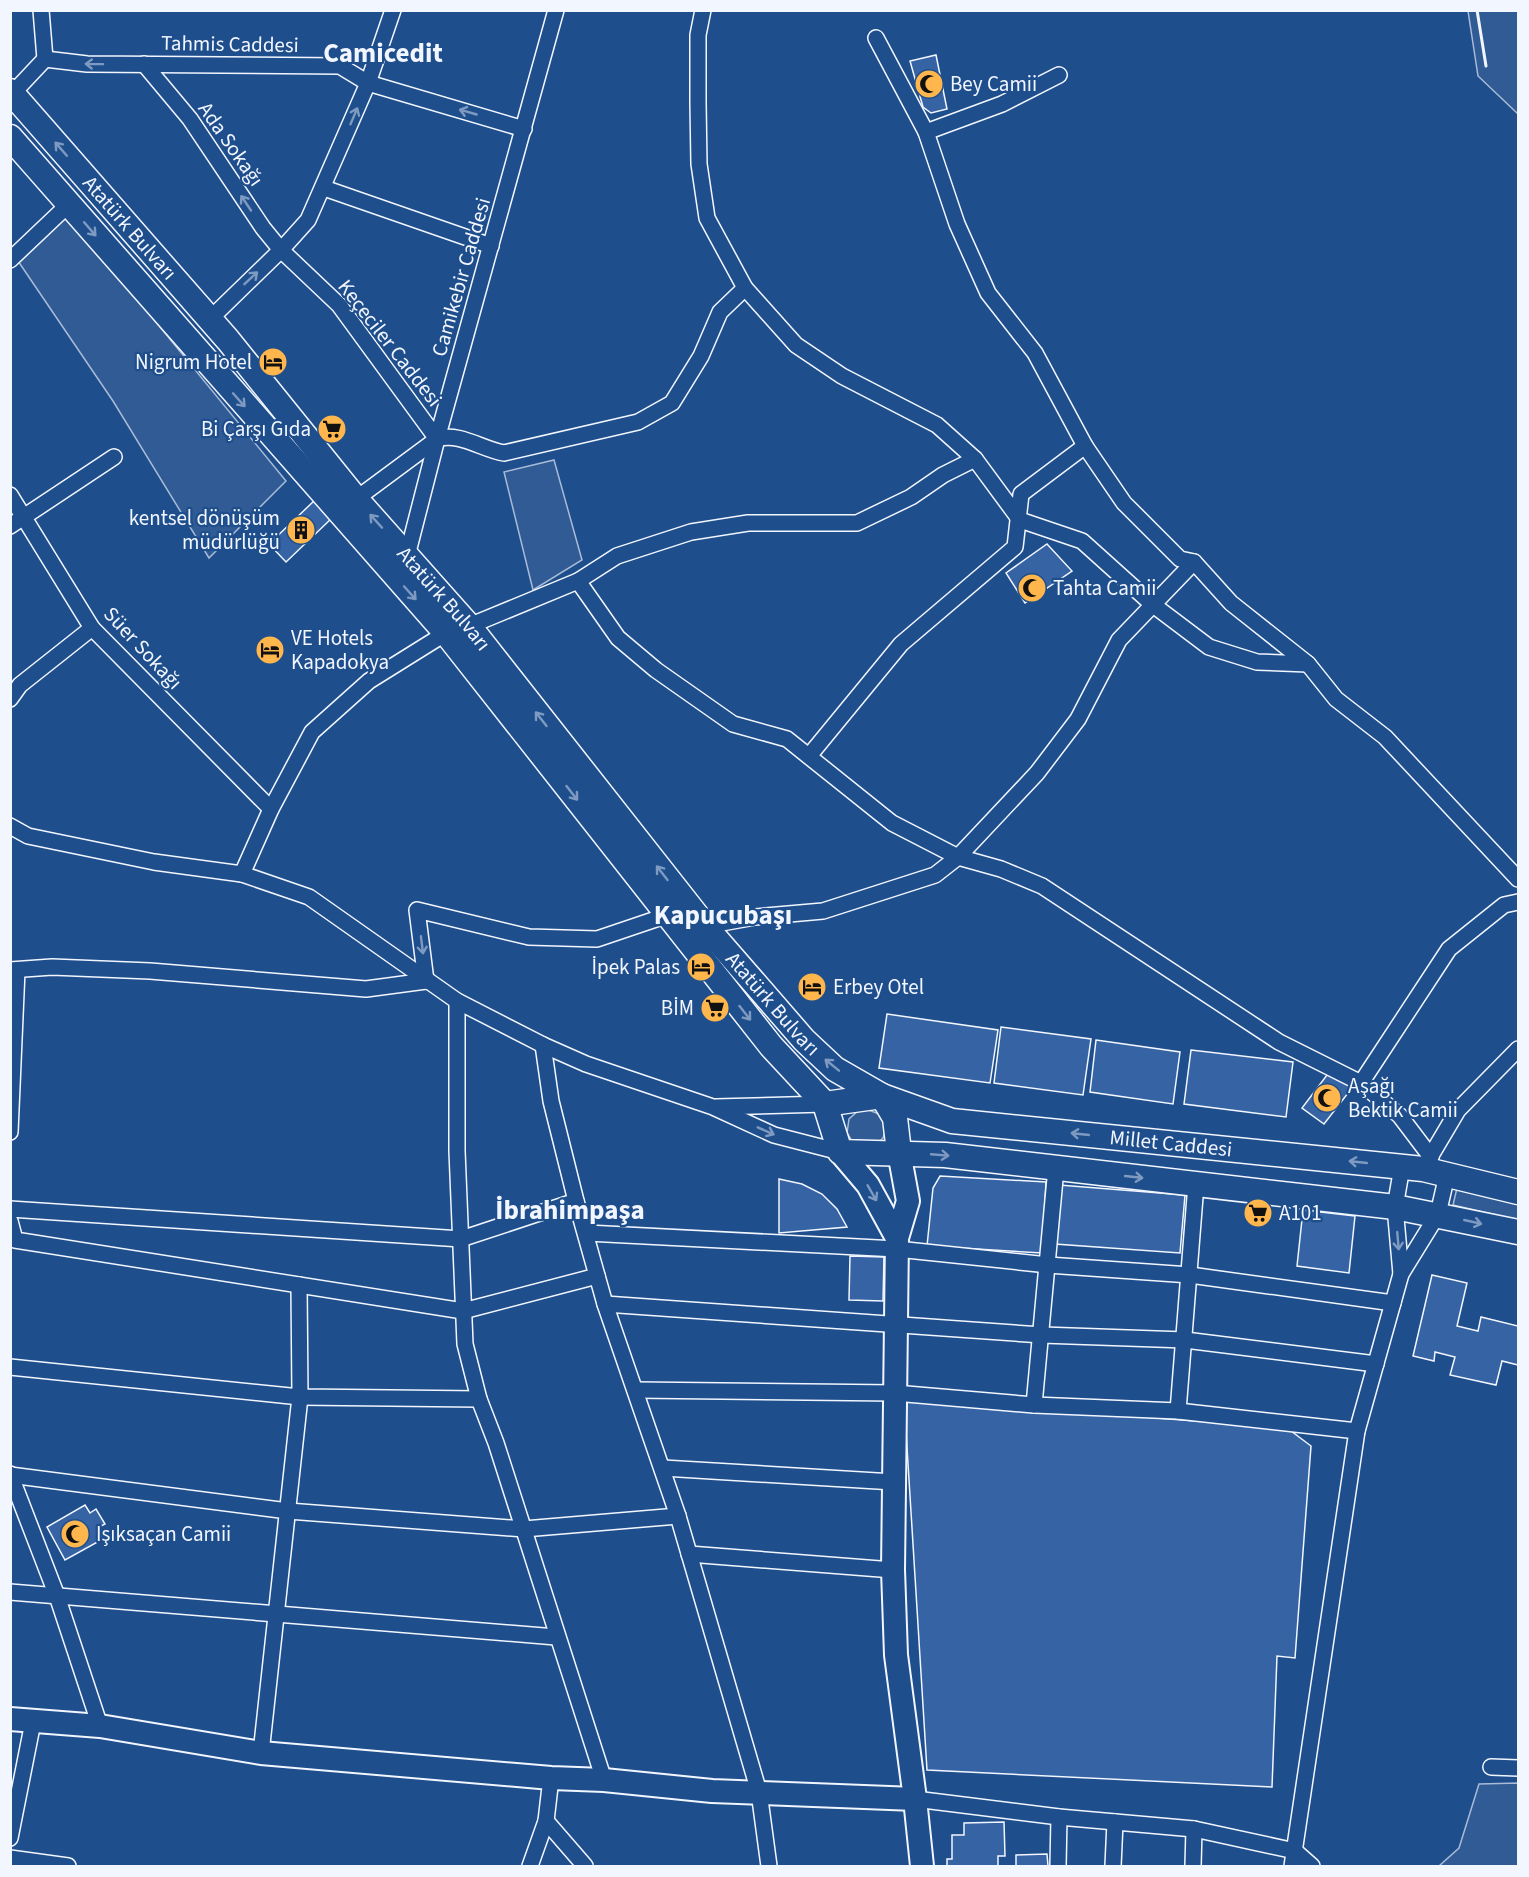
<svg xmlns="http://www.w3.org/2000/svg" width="1529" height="1877" font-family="'Source Sans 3',sans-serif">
<rect width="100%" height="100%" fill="#1f4e8c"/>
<g fill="#305b95" stroke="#a8bbd7" stroke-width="1.5">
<path d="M 1468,11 L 1518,11 L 1518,114 L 1478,76 Z"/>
<path d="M 66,212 L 286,481 L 209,558 L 113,401 L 16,258 Z"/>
<path d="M 554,460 L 582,560 L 533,590 L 504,472 Z"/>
<path d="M 866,1109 L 879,1114 L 883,1119 L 885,1132 L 883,1138 L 878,1143 L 854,1144 L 847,1133 L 849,1119 L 859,1110 Z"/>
<path d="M 1457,1188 L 1518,1203 L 1518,1220 L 1453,1205 Z"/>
<path d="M 1518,1783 L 1518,1866 L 1439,1866 L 1459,1848 L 1479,1784 Z"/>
</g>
<g fill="#3563a3" stroke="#f2f6ff" stroke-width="1.5">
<path d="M 936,55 L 947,109 L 931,113 L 923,107 L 910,61 Z"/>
<path d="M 316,499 L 333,517 L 286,562 L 269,544 Z"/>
<path d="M 1047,544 L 1072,571 L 1025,603 L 1006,573 Z"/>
<path d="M 887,1014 L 998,1030 L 990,1083 L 879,1068 Z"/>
<path d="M 1001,1027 L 1091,1039 L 1083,1095 L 994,1083 Z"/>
<path d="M 1096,1040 L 1180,1052 L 1173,1104 L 1090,1092 Z"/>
<path d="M 1191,1050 L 1293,1062 L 1286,1117 L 1184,1104 Z"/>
<path d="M 1330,1071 L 1352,1088 L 1324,1124 L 1302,1108 Z"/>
<path d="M 940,1176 L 1046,1182 L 1042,1253 L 927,1246 L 933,1188 Z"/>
<path d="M 779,1179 L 802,1184 L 822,1194 L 837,1209 L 847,1227 L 779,1233 Z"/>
<path d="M 1059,1185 L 1185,1195 L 1180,1253 L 1055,1244 Z"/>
<path d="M 1303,1210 L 1355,1216 L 1349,1273 L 1297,1266 Z"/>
<path d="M 850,1256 L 884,1257 L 883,1301 L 849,1300 Z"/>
<path d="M 1432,1275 L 1467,1283 L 1457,1326 L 1478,1331 L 1481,1317 L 1518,1326 L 1518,1365 L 1502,1361 L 1496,1385 L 1450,1375 L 1455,1357 L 1435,1352 L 1434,1361 L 1413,1356 Z"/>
<path d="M 904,1399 L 1287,1428 L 1311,1446 L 1295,1658 L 1277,1656 L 1272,1787 L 927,1770 Z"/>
<path d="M 85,1505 L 90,1513 L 96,1509 L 105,1524 L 97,1528 L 103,1539 L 65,1560 L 47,1527 Z"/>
<path d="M 1004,1822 L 1005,1856 L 998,1856 L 998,1866 L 947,1866 L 947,1859 L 952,1859 L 952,1835 L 964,1835 L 964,1823 Z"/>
<path d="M 1047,1854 L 1048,1866 L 1016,1866 L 1016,1855 Z"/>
</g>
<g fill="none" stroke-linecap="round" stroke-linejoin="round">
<g stroke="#f2f6ff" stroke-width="18">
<g id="street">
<path d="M 41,10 L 45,59"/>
<path d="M 703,10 L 698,35 L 698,103 L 699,164 L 707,218 L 745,288 L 796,345 L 842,376 L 937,425 L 975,459 L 1020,520 L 1082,541 L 1152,604 L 1209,647 L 1257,662 L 1308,664"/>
<path d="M 876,38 L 926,132 L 957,224 L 988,293 L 1035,353 L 1085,446 L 1124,503 L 1180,559 L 1194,562 L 1231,603 L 1308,664 L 1336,699 L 1385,737 L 1518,879"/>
<path d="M 45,59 L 87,64 L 340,66 L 368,83 L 524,129"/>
<path d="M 144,64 L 190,119 L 263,228 L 281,250 L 339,305 L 437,439"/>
<path d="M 13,93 L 45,59"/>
<path d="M 926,132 L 1002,104 L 1059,75"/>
<path d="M 324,188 L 491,246"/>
<path d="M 10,260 L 69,204"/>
<path d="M 210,319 L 281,250 L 308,220 L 368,83 L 393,10"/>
<path d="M 10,495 L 92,628 L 271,809"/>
<path d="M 356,499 L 437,439 C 460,432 481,449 504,453 L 638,422 L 672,403 L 701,356 L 720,312 L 745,288"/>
<path d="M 10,526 L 114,457"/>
<path d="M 407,556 L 437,439 L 556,10"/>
<path d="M 578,581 L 618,638 L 656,670 L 733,724 L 787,739 L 892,823 L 958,857 L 1001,869 L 1042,886 L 1279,1042 L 1361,1083 L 1400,1116 L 1431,1157"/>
<path d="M 469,626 L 578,581 L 617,556 L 691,532 L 748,523 L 857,523 L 911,497 L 943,475 L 975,459"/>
<path d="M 10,699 L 20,685 L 92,628"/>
<path d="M 809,756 L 901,644 L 1015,547 L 1021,494 L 1085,446"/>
<path d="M 10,826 L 28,836 L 154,862 L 242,874 L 309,897 L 457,1001 L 543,1045 L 586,1064 L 713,1107 L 774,1135 L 840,1152"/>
<path d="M 242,874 L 271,809 L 312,732 L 369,681 L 446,633"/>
<path d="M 705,926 L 755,917 L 823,911 L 935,875 L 958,857 L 1037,773 L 1078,719 L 1119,640 L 1194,562"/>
<path d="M 10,970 L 52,967 L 150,971 L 366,989 L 426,981"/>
<path d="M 426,981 L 417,910 L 529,937 L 597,939 L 668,915"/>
<path d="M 457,1001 L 457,1151 L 465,1344 L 479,1399 L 496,1443 L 604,1780"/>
<path d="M 543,1045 L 551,1101 L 576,1201 L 605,1304 L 678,1516 L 759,1792 L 769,1866"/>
<path d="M 1361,1083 L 1449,949 L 1504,905 L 1518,902"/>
<path d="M 716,1107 L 825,1104"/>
<path d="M 10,1132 L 17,970"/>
<path d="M 1426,1164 L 1458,1110 L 1518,1049"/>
<path d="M 10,1209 L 461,1239 L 576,1201"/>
<path d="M 10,1221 L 15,1240 L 463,1311 L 597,1276"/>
<path d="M 587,1233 L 897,1249 L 1048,1265 L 1190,1275 L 1393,1303"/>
<path d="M 1401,1274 L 1395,1207 L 1402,1167"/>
<path d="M 605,1304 L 1042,1335 L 1185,1340 L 1376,1364"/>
<path d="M 10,1367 L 300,1397 L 479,1399"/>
<path d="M 636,1390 L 895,1393 L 1034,1405 L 1178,1411 L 1357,1431"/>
<path d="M 1034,1405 L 1056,1168"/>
<path d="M 1178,1411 L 1196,1184"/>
<path d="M 663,1468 L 894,1482"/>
<path d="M 10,1474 L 57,1596 L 100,1726"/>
<path d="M 10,1475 L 288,1511 L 524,1529 L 678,1516"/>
<path d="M 689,1554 L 893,1570"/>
<path d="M 10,1592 L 556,1637"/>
<path d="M 261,1753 L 300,1397 L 299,1285"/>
<path d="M 1491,1767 L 1518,1768"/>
<path d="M 915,1799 L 1059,1817 L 1194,1829 L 1295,1851 L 1312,1866"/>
<path d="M 546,1821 L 585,1866"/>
<path d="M 10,1838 L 33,1722"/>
<path d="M 10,1858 L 68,1866"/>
<path d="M 530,1866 L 546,1821 L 551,1778"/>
<path d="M 1058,1866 L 1059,1817"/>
<path d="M 1113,1866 L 1115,1822"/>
<path d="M 1193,1866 L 1194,1829"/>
<path d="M 1292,1866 L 1357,1431 L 1401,1274 L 1438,1214 L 1447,1175"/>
</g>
</g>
<g stroke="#f2f6ff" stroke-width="26">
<g id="secondary">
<path d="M 840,1152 L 868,1185 L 897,1238"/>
<path d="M 899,1152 L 908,1201 L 897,1238 L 893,1570 L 896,1655 L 915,1799 L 922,1866"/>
<path d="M 10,1719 L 100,1726 L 261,1753 L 551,1778 L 604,1780 L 712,1791 L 915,1799"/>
</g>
</g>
<g stroke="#f2f6ff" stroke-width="27">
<g id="primary">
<path id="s1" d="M 10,91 L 228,340 L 356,499 L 469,626 L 705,926 L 804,1040 L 835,1069 L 882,1096 L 895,1118 L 899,1152"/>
<path d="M 10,137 L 446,633 L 771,1046 L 825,1104 L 840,1152 L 945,1155 L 1395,1207 L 1518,1232"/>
<path id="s2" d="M 825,1104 L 882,1096 L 952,1121 L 1423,1169 L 1518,1192"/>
</g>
</g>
<use href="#street" stroke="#1f4e8c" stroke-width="15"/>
<use href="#secondary" stroke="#1f4e8c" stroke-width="22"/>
<use href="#primary" stroke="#1f4e8c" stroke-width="24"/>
<path stroke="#f2f6ff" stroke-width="3" d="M 1477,10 L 1486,66"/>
</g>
<defs><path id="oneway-shaft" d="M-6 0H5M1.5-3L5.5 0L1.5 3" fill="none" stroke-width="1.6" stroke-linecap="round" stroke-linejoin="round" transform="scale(1.5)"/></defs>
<g stroke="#7e9ac0">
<use href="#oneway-shaft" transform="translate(94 64) rotate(-179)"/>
<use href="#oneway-shaft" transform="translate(468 112) rotate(-164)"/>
<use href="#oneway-shaft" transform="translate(354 116) rotate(-67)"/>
<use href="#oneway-shaft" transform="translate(61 149) rotate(-131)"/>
<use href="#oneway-shaft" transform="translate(246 203) rotate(-124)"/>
<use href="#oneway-shaft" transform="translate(90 229) rotate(49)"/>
<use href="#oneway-shaft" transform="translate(251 278) rotate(-43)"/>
<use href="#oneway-shaft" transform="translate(239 400) rotate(48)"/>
<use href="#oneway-shaft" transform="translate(376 521) rotate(-132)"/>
<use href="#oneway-shaft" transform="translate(410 593) rotate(48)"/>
<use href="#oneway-shaft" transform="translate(541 719) rotate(-128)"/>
<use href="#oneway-shaft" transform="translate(572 793) rotate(52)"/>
<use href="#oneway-shaft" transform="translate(662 873) rotate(-128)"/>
<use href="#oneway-shaft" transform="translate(422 945) rotate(83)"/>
<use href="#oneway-shaft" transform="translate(745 1013) rotate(52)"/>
<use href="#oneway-shaft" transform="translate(832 1065) rotate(-141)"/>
<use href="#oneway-shaft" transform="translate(766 1131) rotate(24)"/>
<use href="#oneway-shaft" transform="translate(1080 1134) rotate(-174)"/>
<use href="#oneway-shaft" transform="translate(940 1155) rotate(5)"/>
<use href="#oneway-shaft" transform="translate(1358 1162) rotate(-174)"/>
<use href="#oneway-shaft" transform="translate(1134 1177) rotate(6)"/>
<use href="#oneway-shaft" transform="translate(872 1193) rotate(60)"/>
<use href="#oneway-shaft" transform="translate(1473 1222) rotate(13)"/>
<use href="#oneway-shaft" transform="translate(1398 1241) rotate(85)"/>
</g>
<defs>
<g id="mosque-disc" transform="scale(1.5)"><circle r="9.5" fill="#ffb74d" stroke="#1f4e8c"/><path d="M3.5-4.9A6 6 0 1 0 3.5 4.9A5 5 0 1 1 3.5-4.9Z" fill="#111"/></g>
<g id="hotel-disc" transform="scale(1.5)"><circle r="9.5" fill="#ffb74d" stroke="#1f4e8c"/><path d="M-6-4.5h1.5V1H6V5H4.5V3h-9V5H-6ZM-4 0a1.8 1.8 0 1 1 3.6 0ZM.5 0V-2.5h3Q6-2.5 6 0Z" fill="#111"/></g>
<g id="supermarket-disc" transform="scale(1.5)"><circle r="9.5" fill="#ffb74d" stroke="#1f4e8c"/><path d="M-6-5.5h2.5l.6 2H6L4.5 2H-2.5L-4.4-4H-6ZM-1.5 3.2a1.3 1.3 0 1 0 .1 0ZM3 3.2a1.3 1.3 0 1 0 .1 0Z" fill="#111"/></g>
<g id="building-disc" transform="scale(1.5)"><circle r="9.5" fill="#ffb74d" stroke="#1f4e8c"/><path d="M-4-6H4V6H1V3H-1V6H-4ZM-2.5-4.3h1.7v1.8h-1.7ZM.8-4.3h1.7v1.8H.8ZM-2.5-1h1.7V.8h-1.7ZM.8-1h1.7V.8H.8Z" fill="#111"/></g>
</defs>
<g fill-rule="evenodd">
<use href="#mosque-disc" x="929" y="84"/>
<use href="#hotel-disc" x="273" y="362"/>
<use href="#supermarket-disc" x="332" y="429"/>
<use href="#building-disc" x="301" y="530"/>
<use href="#mosque-disc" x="1032" y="588"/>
<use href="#hotel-disc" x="270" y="650"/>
<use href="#hotel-disc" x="701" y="967"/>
<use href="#hotel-disc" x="812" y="987"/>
<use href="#supermarket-disc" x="715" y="1008"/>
<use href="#mosque-disc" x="1327" y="1098"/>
<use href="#supermarket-disc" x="1258" y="1213"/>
<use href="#mosque-disc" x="75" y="1534"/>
</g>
<g text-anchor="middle" stroke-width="4.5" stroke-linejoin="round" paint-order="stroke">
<g font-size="21" fill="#f2f6ff" stroke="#1f4e8c">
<text transform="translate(230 44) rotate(1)" y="7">Tahmis Caddesi</text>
<text transform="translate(231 144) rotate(55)" y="7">Ada Sokağı</text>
<text dy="7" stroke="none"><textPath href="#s1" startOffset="182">Atatürk Bulvarı</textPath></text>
<text transform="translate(461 277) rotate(-74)" y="7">Camikebir Caddesi</text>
<text transform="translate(390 343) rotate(52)" y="7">Keçeciler Caddesi</text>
<text dy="7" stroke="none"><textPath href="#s1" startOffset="668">Atatürk Bulvarı</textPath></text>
<text transform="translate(143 648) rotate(47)" y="7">Süer Sokağı</text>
<text dy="7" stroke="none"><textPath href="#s1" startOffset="1190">Atatürk Bulvarı</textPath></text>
<text dy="7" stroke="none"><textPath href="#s2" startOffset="352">Millet Caddesi</textPath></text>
</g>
<g font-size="21" fill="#f2f6ff" stroke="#1f4e8c" text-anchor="start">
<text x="950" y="91">Bey Camii</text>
<text x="252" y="369" text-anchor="end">Nigrum Hotel</text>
<text x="311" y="436" text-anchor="end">Bi Çarşı Gıda</text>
<text x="280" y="525" text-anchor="end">kentsel dönüşüm<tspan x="280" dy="24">müdürlüğü</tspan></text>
<text x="1053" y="595">Tahta Camii</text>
<text x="291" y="645">VE Hotels<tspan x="291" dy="24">Kapadokya</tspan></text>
<text x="680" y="974" text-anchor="end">İpek Palas</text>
<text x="833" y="994">Erbey Otel</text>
<text x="694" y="1015" text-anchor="end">BİM</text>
<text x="1348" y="1093">Aşağı<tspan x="1348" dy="24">Bektik Camii</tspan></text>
<text x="1279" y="1220">A101</text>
<text x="96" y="1541">Işıksaçan Camii</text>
</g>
<g font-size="27" font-weight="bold" fill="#f2f6ff" stroke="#1f4e8c">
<text x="383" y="62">Camicedit</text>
<text x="723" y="924">Kapucubaşı</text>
<text x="570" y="1219">İbrahimpaşa</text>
</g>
</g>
<rect width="1529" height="1877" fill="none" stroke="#f2f6ff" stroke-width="24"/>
</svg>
